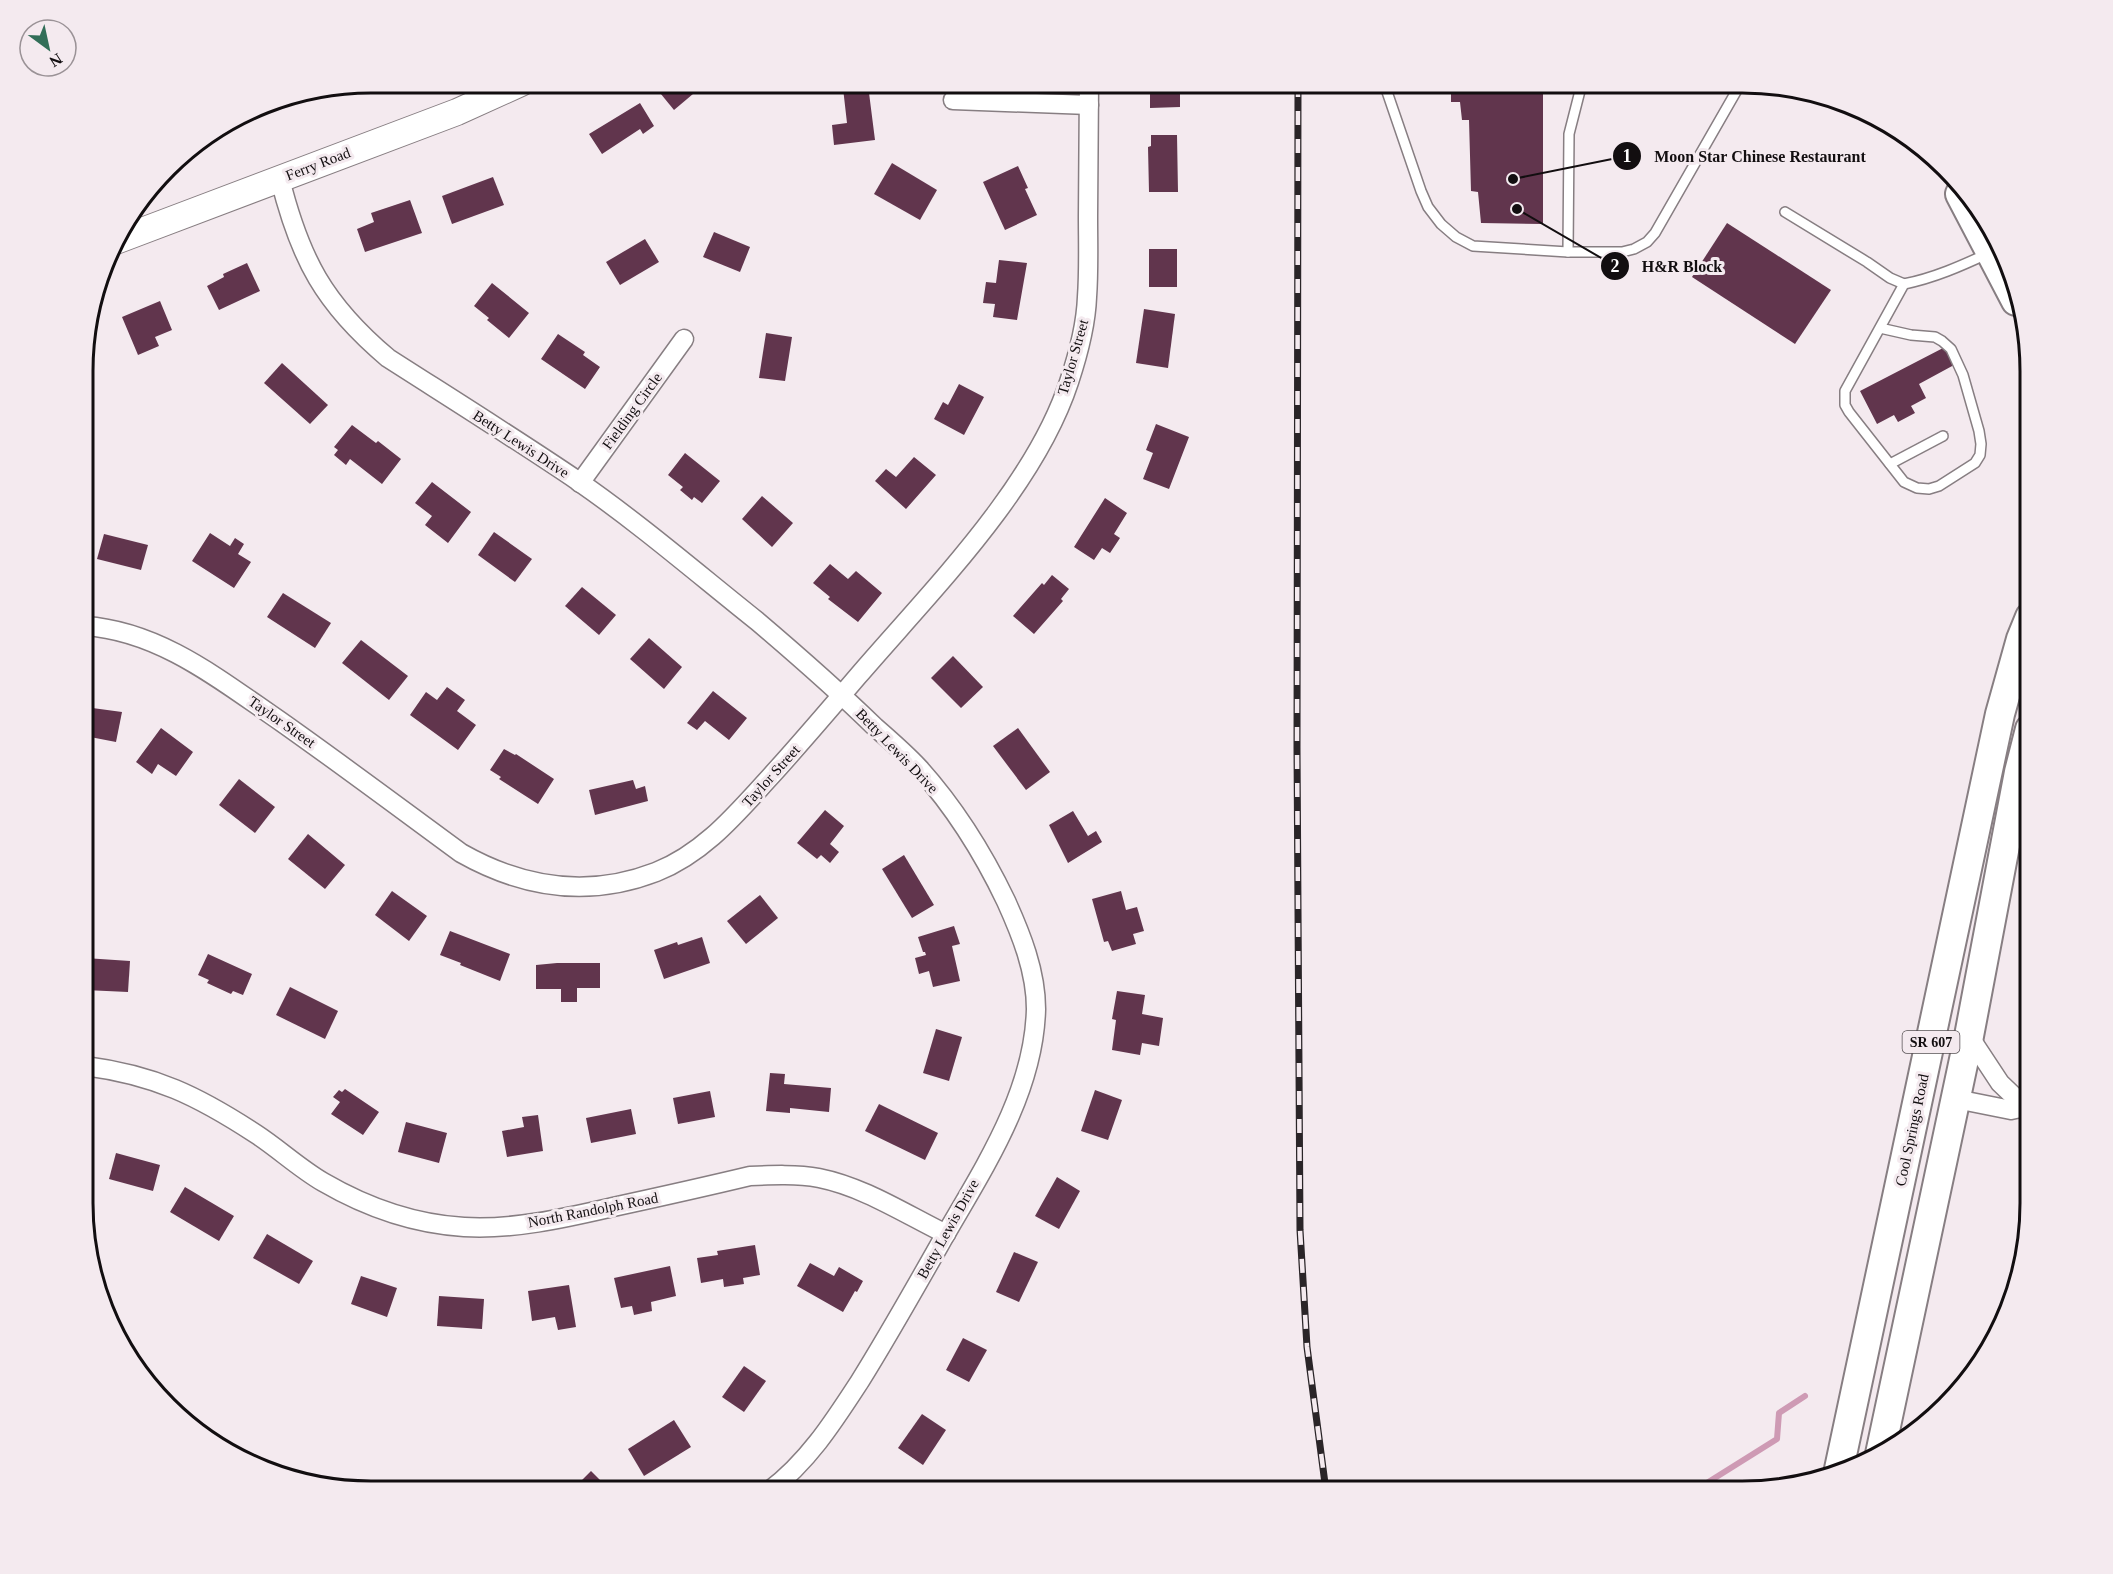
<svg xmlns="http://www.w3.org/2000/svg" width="2113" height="1574" font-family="Georgia,serif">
<rect width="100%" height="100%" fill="#f4eaef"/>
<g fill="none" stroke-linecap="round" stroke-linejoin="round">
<g stroke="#ce9ab4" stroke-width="6">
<path d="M 1963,1386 L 1975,1360 L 1992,1343"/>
<path d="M 1694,1491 L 1777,1439 L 1779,1413 L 1805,1396"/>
</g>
</g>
<g fill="#61354d">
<path d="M 662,83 L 706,83 L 674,110 L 656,88 Z"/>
<path d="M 1150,83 L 1180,83 L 1180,107 L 1150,108 Z"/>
<path d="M 1451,83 L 1543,83 L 1543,224 L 1481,223 L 1478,192 L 1471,191 L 1469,120 L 1462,120 L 1460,102 L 1451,102 Z"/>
<path d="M 1548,83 L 1568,83 L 1568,87 L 1548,85 Z"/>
<path d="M 868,85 L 875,140 L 834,145 L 832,125 L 847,123 L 843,88 Z"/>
<path d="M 640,103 L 654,126 L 643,134 L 640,129 L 602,154 L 589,134 Z"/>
<path d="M 1151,135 L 1177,135 L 1178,192 L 1149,192 L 1148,147 L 1151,146 Z"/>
<path d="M 892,163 L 937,190 L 920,220 L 874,194 Z"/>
<path d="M 1018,166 L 1028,188 L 1025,189 L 1037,215 L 1005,230 L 983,182 Z"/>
<path d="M 493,177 L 504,205 L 452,224 L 442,196 Z"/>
<path d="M 410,200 L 422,233 L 365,252 L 357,229 L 374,222 L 371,213 Z"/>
<path d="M 1727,223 L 1831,290 L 1795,344 L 1692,277 Z"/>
<path d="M 714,232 L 750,247 L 740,272 L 703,257 Z"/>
<path d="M 645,239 L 659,262 L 620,285 L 606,262 Z"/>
<rect x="1149" y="249" width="28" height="38"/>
<path d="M 999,260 L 1027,263 L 1017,320 L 993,317 L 995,304 L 983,303 L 986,282 L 996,283 Z"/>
<path d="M 247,263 L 260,291 L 219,310 L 207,286 L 224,277 L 223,274 Z"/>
<path d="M 492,283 L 529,313 L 509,338 L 487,320 L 489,318 L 474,306 Z"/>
<path d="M 160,301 L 172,330 L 155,337 L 159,346 L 138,355 L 122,317 Z"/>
<path d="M 1144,309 L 1175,314 L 1168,368 L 1136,363 Z"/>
<path d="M 766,333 L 792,337 L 785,381 L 759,378 Z"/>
<path d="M 558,334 L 585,352 L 583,355 L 600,367 L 585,389 L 541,359 Z"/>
<path d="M 1945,347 L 1954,365 L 1919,384 L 1926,398 L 1911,406 L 1915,413 L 1898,422 L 1894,415 L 1877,424 L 1860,391 Z"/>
<path d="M 282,363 L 328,405 L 310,424 L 264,383 Z"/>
<path d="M 959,384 L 984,397 L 964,435 L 934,419 L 943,402 L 948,405 Z"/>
<path d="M 1156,424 L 1189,437 L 1169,489 L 1143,479 L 1153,453 L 1146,450 Z"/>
<path d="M 352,425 L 376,443 L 378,441 L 401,459 L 382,484 L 350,459 L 346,465 L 334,455 L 338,450 L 334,447 Z"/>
<path d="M 685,453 L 720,481 L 702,503 L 694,497 L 692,500 L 680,490 L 683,487 L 668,475 Z"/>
<path d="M 914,457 L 936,475 L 906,509 L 875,481 L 886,469 L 896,477 Z"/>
<path d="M 432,482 L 471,512 L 448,543 L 425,525 L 432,516 L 415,503 Z"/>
<path d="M 762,496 L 793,523 L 772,547 L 742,519 Z"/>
<path d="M 1105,498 L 1127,513 L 1114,534 L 1120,538 L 1110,553 L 1102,548 L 1094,560 L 1074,547 Z"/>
<path d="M 494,532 L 532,559 L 515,582 L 478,555 Z"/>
<path d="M 210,533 L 230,546 L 235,538 L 244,544 L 238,554 L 251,562 L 234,588 L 192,561 Z"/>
<path d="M 104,534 L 148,545 L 141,570 L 97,559 Z"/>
<path d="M 830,564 L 848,579 L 856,571 L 882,593 L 858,622 L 828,599 L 830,597 L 813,583 Z"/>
<path d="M 1052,575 L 1069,589 L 1061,599 L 1063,601 L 1034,634 L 1013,616 L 1042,583 L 1044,585 Z"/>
<path d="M 582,587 L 616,615 L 599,635 L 565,606 Z"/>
<path d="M 283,593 L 331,623 L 315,648 L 267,617 Z"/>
<path d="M 649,638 L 682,667 L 664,689 L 630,659 Z"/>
<path d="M 361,640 L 408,676 L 389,700 L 342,663 Z"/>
<path d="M 953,656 L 983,687 L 961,708 L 931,678 Z"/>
<path d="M 447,687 L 465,700 L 457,711 L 476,725 L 458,750 L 410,715 L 426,692 L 437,700 Z"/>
<path d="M 713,691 L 747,718 L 729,740 L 705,721 L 697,730 L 687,723 Z"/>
<path d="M 85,707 L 122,712 L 116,742 L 85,736 Z"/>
<path d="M 161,728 L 193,752 L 176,776 L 158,764 L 152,774 L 136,762 Z"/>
<path d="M 1018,728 L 1050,772 L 1026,790 L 993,746 Z"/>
<path d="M 504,749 L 515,755 L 516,754 L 554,779 L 538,804 L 499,779 L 501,777 L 490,770 Z"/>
<path d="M 239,779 L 275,807 L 255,833 L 219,805 Z"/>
<path d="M 633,780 L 636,789 L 645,786 L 648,801 L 595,815 L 589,790 Z"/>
<path d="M 825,810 L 844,826 L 830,844 L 839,852 L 830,863 L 821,855 L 817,859 L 797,843 Z"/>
<path d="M 1073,811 L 1088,836 L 1096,831 L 1102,842 L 1068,863 L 1049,825 Z"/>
<path d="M 308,834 L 345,865 L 325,889 L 288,859 Z"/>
<path d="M 904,855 L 934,905 L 912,918 L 882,869 Z"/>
<path d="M 392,891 L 427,916 L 409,941 L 375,915 Z"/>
<path d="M 1121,891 L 1126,910 L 1137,907 L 1144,931 L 1133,934 L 1136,944 L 1112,951 L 1108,941 L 1104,942 L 1092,899 Z"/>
<path d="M 760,895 L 778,918 L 746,944 L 727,921 Z"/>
<path d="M 954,926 L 960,944 L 952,946 L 960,981 L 933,987 L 929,971 L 919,974 L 915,958 L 926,955 L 925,952 L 923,952 L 918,937 Z"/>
<path d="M 450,931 L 510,954 L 500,981 L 460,965 L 461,963 L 440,955 Z"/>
<path d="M 702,937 L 710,963 L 664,979 L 654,950 L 677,942 L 678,945 Z"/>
<path d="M 208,954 L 252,974 L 243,995 L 233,991 L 231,994 L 207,983 L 209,980 L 198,975 Z"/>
<path d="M 85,958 L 130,961 L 128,992 L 85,990 Z"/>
<path d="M 557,963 L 600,963 L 600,988 L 577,988 L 577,1002 L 561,1002 L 561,989 L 536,989 L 536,965 Z"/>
<path d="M 290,987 L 338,1011 L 325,1039 L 276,1015 Z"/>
<path d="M 1117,991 L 1145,995 L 1142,1014 L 1163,1018 L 1159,1046 L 1142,1043 L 1140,1055 L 1112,1050 L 1116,1020 L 1112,1019 Z"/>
<path d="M 936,1029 L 962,1037 L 949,1081 L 923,1073 Z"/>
<path d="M 770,1073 L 785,1074 L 784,1084 L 831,1088 L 829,1112 L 790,1108 L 790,1113 L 766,1111 Z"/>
<path d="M 345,1089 L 379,1112 L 363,1135 L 331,1114 L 340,1102 L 333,1097 L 339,1090 L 342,1092 Z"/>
<path d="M 1095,1090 L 1122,1100 L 1108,1140 L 1081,1131 Z"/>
<path d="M 710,1091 L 715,1117 L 678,1124 L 673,1098 Z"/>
<path d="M 879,1104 L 938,1133 L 925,1160 L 865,1131 Z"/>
<path d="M 631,1109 L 636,1134 L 591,1143 L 586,1118 Z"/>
<path d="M 538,1115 L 543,1151 L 507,1157 L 502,1131 L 524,1127 L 522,1117 Z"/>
<path d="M 406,1122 L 447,1133 L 439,1163 L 398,1152 Z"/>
<path d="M 116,1153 L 160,1165 L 153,1191 L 109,1179 Z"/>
<path d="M 1057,1177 L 1080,1191 L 1059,1229 L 1035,1216 Z"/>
<path d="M 185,1187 L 234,1216 L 219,1241 L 170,1212 Z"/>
<path d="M 267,1234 L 313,1261 L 299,1284 L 253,1258 Z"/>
<path d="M 755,1245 L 760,1275 L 743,1278 L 744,1284 L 724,1287 L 723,1279 L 701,1283 L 697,1258 L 718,1255 L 717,1251 Z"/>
<path d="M 1014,1252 L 1038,1262 L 1019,1302 L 996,1292 Z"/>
<path d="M 810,1263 L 834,1276 L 839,1267 L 863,1281 L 857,1292 L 855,1291 L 843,1312 L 797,1286 Z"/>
<path d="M 670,1266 L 676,1296 L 651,1302 L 652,1311 L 634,1315 L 632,1306 L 621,1308 L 614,1278 Z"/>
<path d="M 361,1276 L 397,1288 L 387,1317 L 351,1304 Z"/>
<path d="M 569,1285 L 576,1327 L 558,1330 L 555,1317 L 532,1321 L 528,1291 Z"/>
<path d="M 439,1296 L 484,1299 L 482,1329 L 437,1326 Z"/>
<path d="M 963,1338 L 987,1350 L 969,1382 L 946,1370 Z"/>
<path d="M 744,1366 L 766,1381 L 744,1412 L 722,1397 Z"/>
<path d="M 922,1414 L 946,1430 L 923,1465 L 898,1448 Z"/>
<path d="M 674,1420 L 691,1447 L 644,1476 L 628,1449 Z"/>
<path d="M 591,1471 L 611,1491 L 574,1491 L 578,1486 L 577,1485 Z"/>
<path d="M 870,1480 L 883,1491 L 860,1491 Z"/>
</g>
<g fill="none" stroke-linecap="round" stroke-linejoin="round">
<g stroke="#877e82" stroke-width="12">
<g id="service">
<path d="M 1384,83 L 1421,191 L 1428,207 L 1441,224 L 1456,237 L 1473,246 L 1568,252 L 1622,252 L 1634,249 L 1647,242 L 1655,233 L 1741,83"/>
<path d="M 1785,212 L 1867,262 L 1890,278 L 1904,284"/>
<path d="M 1568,252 L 1569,134 L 1582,83"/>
<path d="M 1880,328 L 1911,335 L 1935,337 L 1942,341 L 1951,349 L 1963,375 L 1979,431 L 1981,444 L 1980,455 L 1975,463 L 1939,486 L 1929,489 L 1917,488 L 1904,482 L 1849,412 L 1845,405 L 1845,391 L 1904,284 C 1934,278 1961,266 1989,253"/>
<path d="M 1890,464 L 1943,436"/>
</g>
</g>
<g stroke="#877e82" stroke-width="21">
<g id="minor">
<path d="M 953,100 L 1089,105"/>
<path d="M 280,179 C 300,259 324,304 388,358 C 452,399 516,439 578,481 C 640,524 698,574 757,621 C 797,655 837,690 875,727 C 890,740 906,754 919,768 C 955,808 983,853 1006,901 C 1021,934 1036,971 1036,1009 C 1034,1095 981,1172 940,1244 C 914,1290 888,1336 860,1381 C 834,1421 808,1462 769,1491"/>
<path d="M 580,483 L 684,339"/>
<path d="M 85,626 C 160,631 220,680 280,721 C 341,764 401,809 461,853 C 523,888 589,898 656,872 C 704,853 736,814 770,777 C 800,744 829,710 858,676 C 930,592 1034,489 1069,382 C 1078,355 1086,325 1087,297 C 1089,270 1088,243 1088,216 C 1088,172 1089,127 1089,83"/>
<path d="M 1969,1036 L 2000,1083 L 2025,1107 L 2030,1109"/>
<path d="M 85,1066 C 155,1075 198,1096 256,1134 C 279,1149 299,1168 323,1182 C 366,1207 414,1224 464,1227 C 514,1230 565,1218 613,1207 C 659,1197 704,1187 750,1176 C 773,1175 797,1174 819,1178 C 864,1187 905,1214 946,1234"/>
<path d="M 1956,1099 L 2011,1110 L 2025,1107"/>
</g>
</g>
<g stroke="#877e82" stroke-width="28">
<path id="secondary" d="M 113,242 L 457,112 L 521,83"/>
</g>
<g stroke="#877e82" stroke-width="32">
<g id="primary">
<path d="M 1960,194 L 2016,301"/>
<path d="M 1880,1454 L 1969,1036 L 2019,772 L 2030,729"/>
<path d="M 1839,1469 L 2000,714 L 2021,639 L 2030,617"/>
</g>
</g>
<use href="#service" stroke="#fff" stroke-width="9"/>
<use href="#minor" stroke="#fff" stroke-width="18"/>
<use href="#secondary" stroke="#fff" stroke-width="26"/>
<use href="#primary" stroke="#fff" stroke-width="28"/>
<g stroke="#2a2528" stroke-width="7">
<path id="rail" d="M 1298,83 L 1297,747 L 1300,1230 L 1307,1347 L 1326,1491"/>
</g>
<use href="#rail" stroke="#f4eaef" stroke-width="4.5" stroke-dasharray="14" stroke-linecap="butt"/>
</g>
<g text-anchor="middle" stroke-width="6" stroke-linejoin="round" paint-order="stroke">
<rect fill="#f4eaef" stroke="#565053" stroke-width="1.5" x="1902.5" y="1031" width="57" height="22" rx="4.5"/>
<g font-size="14" font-weight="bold" fill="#120e10">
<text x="1931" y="1047">SR 607</text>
</g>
<g font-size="15" fill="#120e10" stroke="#f4eaef">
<text transform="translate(318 164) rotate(-21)" y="5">Ferry Road</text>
<text transform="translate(1073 357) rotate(-74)" y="5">Taylor Street</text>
<text transform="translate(632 411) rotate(-54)" y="5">Fielding Circle</text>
<text transform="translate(521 444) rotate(33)" y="5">Betty Lewis Drive</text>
<text transform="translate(282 722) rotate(35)" y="5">Taylor Street</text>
<text transform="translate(897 751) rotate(46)" y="5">Betty Lewis Drive</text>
<text transform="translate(771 776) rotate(-48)" y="5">Taylor Street</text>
<text transform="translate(1912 1130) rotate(-78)" y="5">Cool Springs Road</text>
<text transform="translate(593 1210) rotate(-11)" y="5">North Randolph Road</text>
<text transform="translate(948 1229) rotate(-61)" y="5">Betty Lewis Drive</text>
</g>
</g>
<path d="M0 0H2113V1574H0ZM371 93H1742A278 278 0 0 1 2020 371V1203A278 278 0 0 1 1742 1481H371A278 278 0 0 1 93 1203V371A278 278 0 0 1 371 93Z" fill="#f4eaef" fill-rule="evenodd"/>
<path fill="none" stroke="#120e10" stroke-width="3" d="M371 93H1742A278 278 0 0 1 2020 371V1203A278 278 0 0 1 1742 1481H371A278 278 0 0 1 93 1203V371A278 278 0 0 1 371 93Z"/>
<path fill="none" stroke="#120e10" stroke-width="2" d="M1513 179L1627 156M1517 209L1615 266"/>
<g fill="#120e10" stroke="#f4eaef" stroke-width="2">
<circle cx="1513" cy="179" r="6"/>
<circle cx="1517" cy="209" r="6"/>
<circle cx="1627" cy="156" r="15"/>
<circle cx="1615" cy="266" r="15"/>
</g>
<g font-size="18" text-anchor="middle" font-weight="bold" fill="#fff">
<text x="1627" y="162">1</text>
<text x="1615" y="272">2</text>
</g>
<g font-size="16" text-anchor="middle" font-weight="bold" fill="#120e10" stroke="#f4eaef" stroke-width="6" stroke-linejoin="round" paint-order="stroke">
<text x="1760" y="162">Moon Star Chinese Restaurant</text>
<text x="1682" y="272">H&amp;R Block</text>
</g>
<g transform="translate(48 48) rotate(147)"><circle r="28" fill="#f4eaef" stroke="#9a9296" stroke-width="1.5"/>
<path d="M0-4.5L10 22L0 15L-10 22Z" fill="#326e58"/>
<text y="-9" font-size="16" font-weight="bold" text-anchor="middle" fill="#120e10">N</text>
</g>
</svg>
